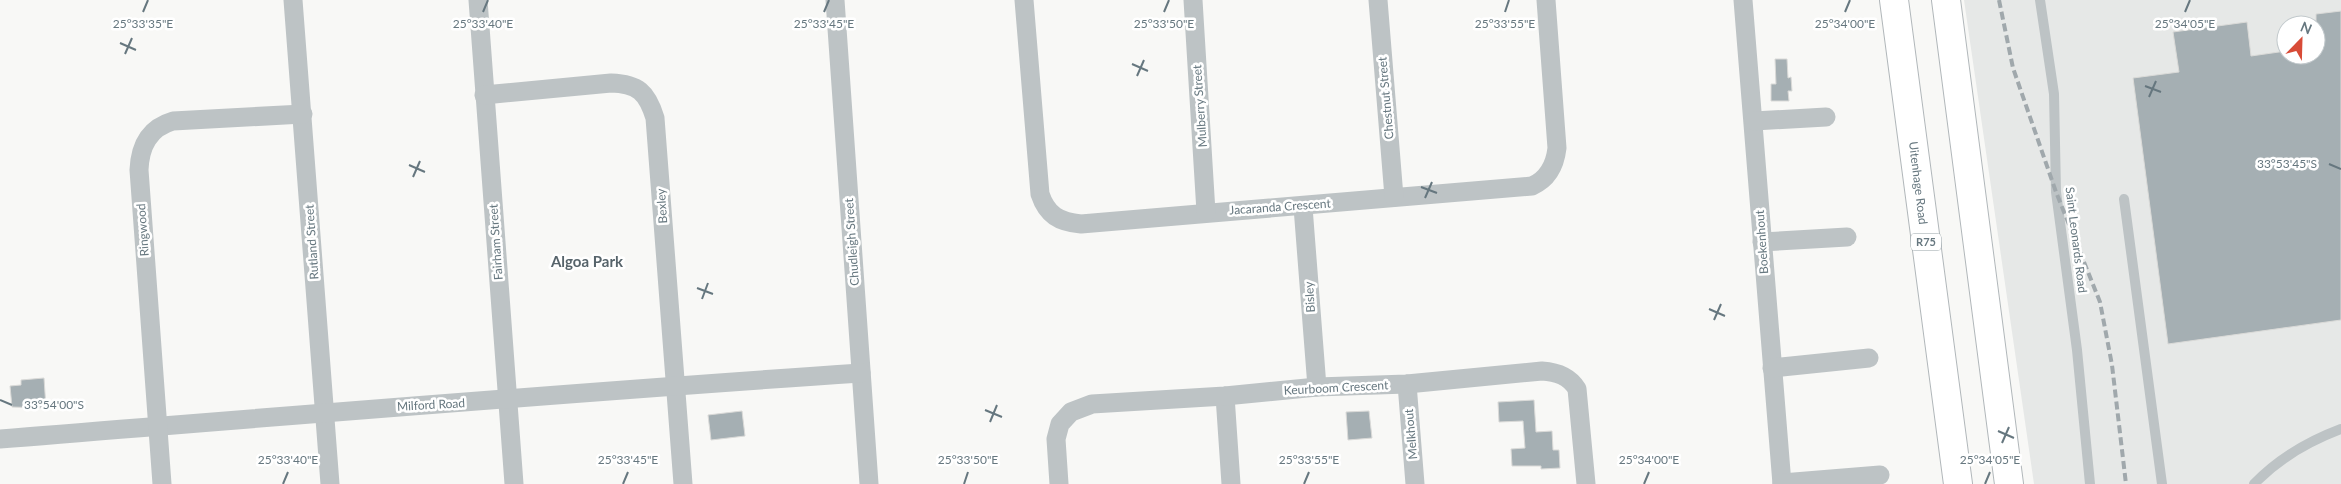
<svg xmlns="http://www.w3.org/2000/svg" width="2341" height="484" font-family="Lato,sans-serif">
<rect width="100%" height="100%" fill="#f8f8f6"/>
<path fill="#e6e8e7" fill-rule="evenodd" d="M 1964,0 L 2341,0 L 2341,484 L 2034,484 ZM 2286,25 L 2316,25 L 2316,55 L 2286,55 Z"/>
<g fill="#a5afb3" stroke="#dadad8">
<path d="M 2341,11 L 2341,320 L 2168,344 L 2133,78 L 2179,72 L 2173,32 L 2247,22 L 2251,56 L 2286,51 L 2286,55 L 2316,55 L 2316,14 Z"/>
<path d="M 1775,59 L 1787,59 L 1788,78 L 1791,77 L 1792,91 L 1788,91 L 1789,101 L 1771,101 L 1771,84 L 1776,84 Z"/>
<path d="M 44,378 L 46,408 L 12,407 L 10,386 L 21,385 L 21,380 Z"/>
<path d="M 1534,400 L 1536,432 L 1552,431 L 1553,450 L 1559,450 L 1560,468 L 1541,469 L 1541,466 L 1512,466 L 1511,449 L 1525,448 L 1523,421 L 1499,422 L 1498,402 Z"/>
<path d="M 742,411 L 745,436 L 711,440 L 708,415 Z"/>
<path d="M 1369,411 L 1372,438 L 1348,440 L 1346,412 Z"/>
</g>
<g fill="none" stroke-linecap="round" stroke-linejoin="round">
<g stroke="#b1b7ba" stroke-width="30">
<g id="primary">
<path d="M 1894,0 L 1958,484"/>
<path d="M 1946,0 L 2009,484"/>
</g>
</g>
<g stroke="#bdc3c5" stroke-width="10">
<path d="M 2040,0 L 2054,94 L 2056,192 L 2077,350 L 2090,484"/>
<path d="M 2124,199 L 2162,484"/>
<path d="M 2254,484 C 2278,459 2309,441 2341,429"/>
</g>
<g stroke="#bdc3c5" stroke-width="19">
<path d="M 293,0 L 330,484"/>
<path d="M 478,0 L 514,484"/>
<path d="M 835,0 L 869,484"/>
<path d="M 1024,0 L 1040,194 C 1047,215 1059,222 1081,224 L 1532,186 C 1548,179 1555,165 1557,148 L 1546,0"/>
<path d="M 1193,0 L 1206,212"/>
<path d="M 1378,0 L 1394,197"/>
<path d="M 1743,0 L 1782,484"/>
<path d="M 484,95 L 611,83 C 638,84 647,92 655,118 L 683,484"/>
<path d="M 1754,121 L 1826,117"/>
<path d="M 1303,207 L 1317,387"/>
<path d="M 1762,242 L 1847,237"/>
<path d="M 1772,368 L 1869,358"/>
<path d="M 1407,384 L 1415,484"/>
<path d="M 1225,396 L 1231,484"/>
<path d="M 0,439 C 287,416 574,392 861,373"/>
<path d="M 1782,483 L 1880,475"/>
<path d="M 162,484 L 139,170 C 140,146 149,128 173,121 L 303,114"/>
<path d="M 1059,484 L 1056,439 L 1060,424 L 1071,412 L 1092,404 L 1225,396 L 1317,387 L 1407,384 L 1542,371 C 1557,372 1569,376 1577,389 L 1586,484"/>
</g>
<use href="#primary" stroke="#fff" stroke-width="28"/>
<path stroke="#a0a8ac" stroke-width="4" stroke-dasharray="8 4" stroke-linecap="butt" d="M 1999,0 L 2013,68 L 2056,192 L 2100,302 L 2112,365 L 2126,484"/>
</g>
<path fill="none" stroke="#66777f" stroke-width="2" d="M 143,12 L 148,0M 483,12 L 488,0M 824,12 L 829,0M 1164,12 L 1169,0M 1505,12 L 1509,0M 1845,12 L 1850,0M 2185,12 L 2190,0M 120,43 L 136,50M 125,54 L 132,38M 1132,64 L 1148,71M 1137,76 L 1144,60M 2145,86 L 2161,92M 2149,97 L 2156,81M 2329,164 L 2341,169M 409,165 L 425,172M 413,177 L 420,161M 1421,187 L 1437,193M 1425,198 L 1432,182M 697,288 L 713,294M 702,299 L 708,283M 1709,309 L 1725,316M 1714,320 L 1721,304M 0,400 L 12,405M 985,410 L 1002,417M 990,422 L 997,405M 1998,431 L 2014,438M 2002,443 L 2009,427M 283,484 L 288,472M 623,484 L 628,472M 964,484 L 968,472M 1304,484 L 1309,472M 1644,484 L 1649,472M 1985,484 L 1990,472"/>
<g text-anchor="middle" stroke-width="5" stroke-linejoin="round" paint-order="stroke">
<rect fill="#fff" stroke="#94a0a5" stroke-width="1" x="1911" y="233.5" width="30" height="17" rx="4"/>
<g font-size="11" font-weight="bold" fill="#66777f">
<text x="1926" y="246">R75</text>
</g>
<g font-size="12" fill="#66777f" stroke="#fff">
<text transform="translate(1386 98) rotate(-95)" y="4">Chestnut Street</text>
<text transform="translate(1200 106) rotate(-94)" y="4">Mulberry Street</text>
<text transform="translate(1918 183) rotate(83)" y="4">Uitenhage Road</text>
<text transform="translate(662 206) rotate(-94)" y="4">Bexley</text>
<text transform="translate(1280 207) rotate(-4)" y="4">Jacaranda Crescent</text>
<text transform="translate(143 230) rotate(-94)" y="4">Ringwood</text>
<text transform="translate(2076 240) rotate(83)" y="4">Saint Leonards Road</text>
<text transform="translate(312 242) rotate(-94)" y="4">Rutland Street</text>
<text transform="translate(496 242) rotate(-94)" y="4">Fairham Street</text>
<text transform="translate(852 242) rotate(-94)" y="4">Chudleigh Street</text>
<text transform="translate(1762 242) rotate(-94)" y="4">Boekenhout</text>
<text transform="translate(1310 297) rotate(-94)" y="4">Bisley</text>
<text transform="translate(1336 388) rotate(-3)" y="4">Keurboom Crescent</text>
<text transform="translate(431 405) rotate(-3)" y="4">Milford Road</text>
<text transform="translate(1411 434) rotate(-95)" y="4">Melkhout</text>
</g>
<g font-size="15" font-weight="bold" fill="#57646b" stroke="#fff">
<text x="587" y="267">Algoa Park</text>
</g>
</g>
<g font-size="12" text-anchor="middle" fill="#66777f" stroke="#fff" stroke-width="5" stroke-linejoin="round" paint-order="stroke">
<text x="143" y="28">25°33'35"E</text>
<text x="483" y="28">25°33'40"E</text>
<text x="824" y="28">25°33'45"E</text>
<text x="1164" y="28">25°33'50"E</text>
<text x="1505" y="28">25°33'55"E</text>
<text x="1845" y="28">25°34'00"E</text>
<text x="2185" y="28">25°34'05"E</text>
<text x="2287" y="168">33°53'45"S</text>
<text x="54" y="409">33°54'00"S</text>
<text x="288" y="464">25°33'40"E</text>
<text x="628" y="464">25°33'45"E</text>
<text x="968" y="464">25°33'50"E</text>
<text x="1309" y="464">25°33'55"E</text>
<text x="1649" y="464">25°34'00"E</text>
<text x="1990" y="464">25°34'05"E</text>
</g>
<g transform="translate(2301 40) rotate(23)"><circle r="24" fill="#ffffff" stroke="#c2c9cc"/>
<path d="M0-4L9 19L0 12L-9 19Z" fill="#d84b37"/>
<text y="-8" font-size="14" font-weight="bold" text-anchor="middle" fill="#66777f">N</text>
</g>
</svg>
